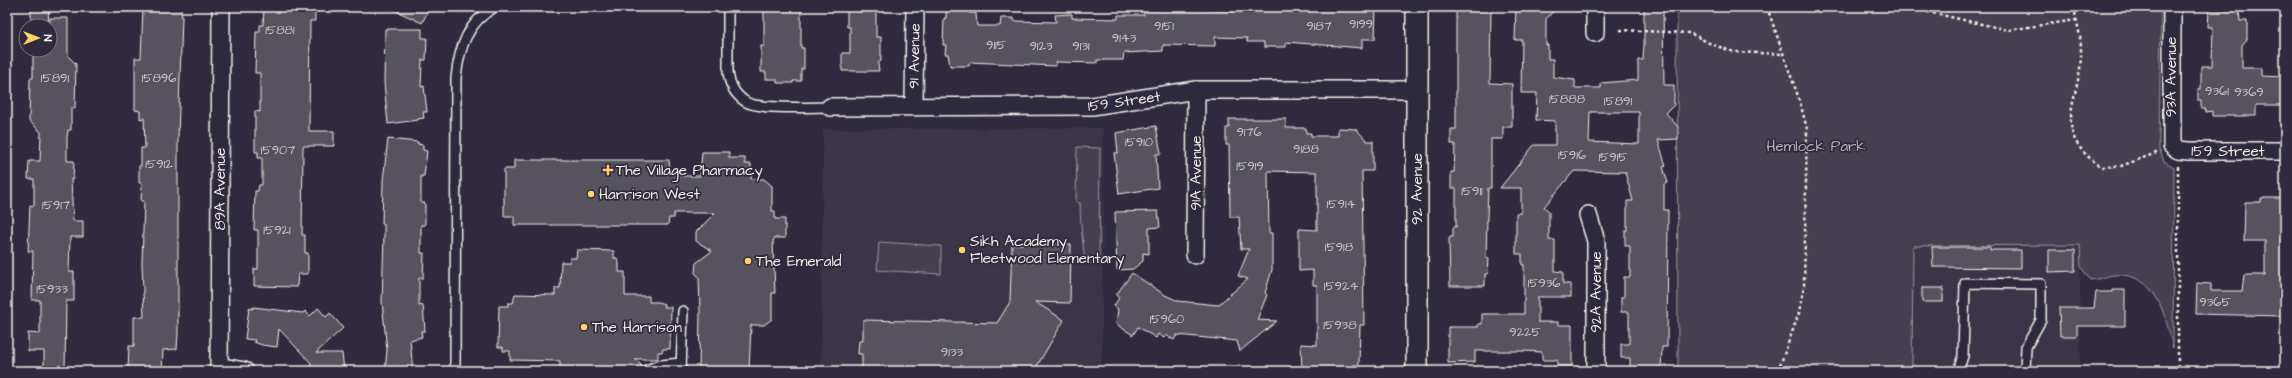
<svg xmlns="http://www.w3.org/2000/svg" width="2292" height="378" font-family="'Architects Daughter',sans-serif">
<rect width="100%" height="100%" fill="#2f2a3d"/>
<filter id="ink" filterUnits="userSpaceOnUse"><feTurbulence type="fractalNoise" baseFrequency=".025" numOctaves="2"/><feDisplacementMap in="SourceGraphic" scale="8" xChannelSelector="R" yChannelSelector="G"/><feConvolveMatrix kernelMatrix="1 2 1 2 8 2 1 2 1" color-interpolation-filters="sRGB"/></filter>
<g filter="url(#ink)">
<g fill="#3b3647">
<path d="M 1103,128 L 1102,371 L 821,371 L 823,129 Z"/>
<path d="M 2080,245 L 2080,371 L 1912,371 L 1912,246 Z"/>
</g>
<g fill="#454050" stroke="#9c989c">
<path d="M 1677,7 L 2161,7 L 2159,149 L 2164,161 L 2174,167 L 2173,348 C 2165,315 2157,272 2114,275 C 2105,276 2098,280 2090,280 L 2081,267 L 2080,245 L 1913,246 L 1912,371 L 1678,371 Z"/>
<path d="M 1077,147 L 1100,148 L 1099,264 L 1085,263 C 1083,243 1080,223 1080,203 L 1076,202 Z"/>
<path d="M 879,242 L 941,246 L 941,274 L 877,270 Z"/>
</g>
<g fill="#56525f" stroke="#f4f1e8" fill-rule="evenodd">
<path d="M 31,7 L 49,7 L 48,26 L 31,26 Z"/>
<path d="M 143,7 L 181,7 L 182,18 L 178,137 L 178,333 L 177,349 L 163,350 L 162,371 L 128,371 L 129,346 L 134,346 L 134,317 L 144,317 L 142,263 L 144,201 L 141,201 L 142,183 L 139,183 L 139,166 L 141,166 L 141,148 L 145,148 L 144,118 L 140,119 L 140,111 L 135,110 L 135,58 L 141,58 Z"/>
<path d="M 264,7 L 315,7 L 315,21 L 310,21 L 309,131 L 334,131 L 334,146 L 303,146 L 302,235 L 305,235 L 305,253 L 308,253 L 308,274 L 298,274 L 297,285 L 296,285 L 298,287 L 254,286 L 254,269 L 258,269 L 258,230 L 254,230 L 255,191 L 258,191 L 259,185 L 262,185 L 262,158 L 258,158 L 258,152 L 255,152 L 255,111 L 260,112 L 260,73 L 255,73 L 256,32 L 260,32 L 260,25 L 263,25 Z"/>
<path d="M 388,7 L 430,7 L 422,23 Z"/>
<path d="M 764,7 L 801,7 L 801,48 L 804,48 L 804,69 L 801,69 L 801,81 L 793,81 L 793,83 L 777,83 L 777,79 L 766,79 L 766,72 L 761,72 L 761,46 L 764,46 Z"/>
<path d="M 847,7 L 876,7 L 876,37 L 881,37 L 881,61 L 878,63 L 879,71 L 842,71 L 842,53 L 850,53 L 850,27 L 847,27 Z"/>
<path d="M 1162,7 L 1242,12 L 1242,7 L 1376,7 L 1375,39 L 1362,39 L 1362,48 L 1286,42 L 1286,47 L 1264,47 L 1264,42 L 1247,42 L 1247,38 L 1215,37 L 1215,46 L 1163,45 L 1163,51 L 1124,53 L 1123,60 L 1097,60 L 1097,63 L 1056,62 L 1056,66 L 970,62 L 969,66 L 950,66 L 948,54 L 945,54 L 946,45 L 943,45 L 944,18 L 946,18 L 946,9 L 969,10 L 969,13 L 976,13 L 977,26 L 1000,26 L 1001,18 L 1014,18 L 1014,21 L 1056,22 L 1055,15 L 1072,14 L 1072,18 L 1118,19 L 1118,15 L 1144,15 L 1144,10 L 1162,10 Z"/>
<path d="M 1456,7 L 1491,7 L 1490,83 L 1512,84 L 1512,127 L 1503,127 L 1503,139 L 1491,139 L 1491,188 L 1488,188 L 1487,218 L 1486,258 L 1489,258 L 1488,274 L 1485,274 L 1485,286 L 1450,286 L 1449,237 L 1453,237 L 1453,227 L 1456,227 L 1456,188 L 1451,188 L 1451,172 L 1454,172 L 1455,144 L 1451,144 L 1451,129 L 1456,129 Z"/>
<path d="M 1516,7 L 1557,7 L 1546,19 L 1546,45 L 1548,45 L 1548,59 L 1553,59 L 1553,77 L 1575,80 L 1575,88 L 1601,88 L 1601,83 L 1638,80 L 1638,60 L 1643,60 L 1644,45 L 1644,7 L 1663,7 L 1664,85 L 1674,85 L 1674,105 L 1666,113 L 1678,127 L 1678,139 L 1658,140 L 1666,166 L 1663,167 L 1668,183 L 1664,184 L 1664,210 L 1668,210 L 1668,216 L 1667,347 L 1662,347 L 1661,371 L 1630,371 L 1630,358 L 1621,358 L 1621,344 L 1629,344 L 1629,312 L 1621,312 L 1621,297 L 1624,297 L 1624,277 L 1630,277 L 1630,246 L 1625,246 L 1625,230 L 1627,230 L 1627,201 L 1633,201 L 1625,172 L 1574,171 L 1544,207 L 1549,211 L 1549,240 L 1555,240 L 1555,271 L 1563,272 L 1563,284 L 1571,284 L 1571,297 L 1538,297 L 1538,322 L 1558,322 L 1558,325 L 1572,325 L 1572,366 L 1557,366 L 1557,360 L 1542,360 L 1542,352 L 1524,351 L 1475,351 L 1475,362 L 1448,363 L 1448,327 L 1478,327 L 1478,324 L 1482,324 L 1482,314 L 1524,314 L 1524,265 L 1522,265 L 1522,254 L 1516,254 L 1516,213 L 1521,213 L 1521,188 L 1500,188 L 1534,145 L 1555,145 L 1555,121 L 1536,120 L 1537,93 L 1521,93 L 1522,40 L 1515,40 ZM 1590,112 L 1639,112 L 1639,144 L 1589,142 Z"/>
<path d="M 2209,10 L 2239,11 L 2240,21 L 2247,21 L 2247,39 L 2242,45 L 2242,68 L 2261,68 L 2261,76 L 2285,77 L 2285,105 L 2256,105 L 2256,116 L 2213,116 L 2213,111 L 2206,112 L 2206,109 L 2201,109 L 2201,101 L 2198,101 L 2198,89 L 2201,89 L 2201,66 L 2212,66 L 2213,27 L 2208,27 Z"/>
<path d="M 50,18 L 68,18 L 68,56 L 76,64 L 75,108 L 71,108 L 71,130 L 68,130 L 67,137 L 67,161 L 74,161 L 73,179 L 71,179 L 73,221 L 83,221 L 83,237 L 70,237 L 69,272 L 74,272 L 74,301 L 66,301 L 65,371 L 44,371 L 44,351 L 28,351 L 28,333 L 40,334 L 40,300 L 32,300 L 33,251 L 28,251 L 30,205 L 34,206 L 34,179 L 28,179 L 29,161 L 40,161 L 41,132 L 29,121 L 30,78 L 33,78 L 33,50 L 50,50 Z"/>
<path d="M 385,29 L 422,29 L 422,38 L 427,38 L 426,60 L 422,60 L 421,87 L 424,86 L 427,112 L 423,112 L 424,118 L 418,119 L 418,120 L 388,124 L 384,83 Z"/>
<path d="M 1229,119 L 1286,119 L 1286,128 L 1306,128 L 1306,133 L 1311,133 L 1311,136 L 1338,136 L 1338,128 L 1356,129 L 1367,141 L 1373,141 L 1373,171 L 1362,171 L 1364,325 L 1360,325 L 1359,365 L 1353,365 L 1353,371 L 1302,371 L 1301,344 L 1317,345 L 1317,285 L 1313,285 L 1313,270 L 1299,271 L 1299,229 L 1317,230 L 1317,172 L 1268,171 L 1269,233 L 1272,233 L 1272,270 L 1265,293 L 1267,295 L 1257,320 L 1277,321 L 1240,351 L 1237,341 L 1177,335 L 1174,340 L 1166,335 L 1164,338 L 1158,334 L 1156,338 L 1138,327 L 1133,335 L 1116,324 L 1118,309 L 1114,306 L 1119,298 L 1116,295 L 1132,273 L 1165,295 L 1178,301 L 1218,305 L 1248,279 L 1238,276 L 1249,249 L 1241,249 L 1239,217 L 1230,217 L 1229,145 L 1226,145 L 1226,128 L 1229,128 Z"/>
<path d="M 1156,126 L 1161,154 L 1156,154 L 1158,188 L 1119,194 L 1114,153 L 1118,153 L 1116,133 Z"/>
<path d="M 388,139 L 418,142 L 418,144 L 423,145 L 423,150 L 427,151 L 424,176 L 421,176 L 421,203 L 425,203 L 425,225 L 421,225 L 421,253 L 424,253 L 423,278 L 419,278 L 419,306 L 423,305 L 425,331 L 421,331 L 422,337 L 410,340 L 413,371 L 385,371 L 387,350 L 382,302 L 384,234 L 384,224 L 382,224 L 383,180 Z"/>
<path d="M 702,152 L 729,152 L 729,158 L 745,158 L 745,164 L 751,164 L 751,179 L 764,179 L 772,186 L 772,211 L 775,211 L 775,219 L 785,219 L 785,238 L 775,238 L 773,241 L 775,293 L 772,293 L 772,319 L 764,325 L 751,325 L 749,371 L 699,371 L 700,311 L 699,277 L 695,273 L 696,263 L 712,251 L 696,241 L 696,232 L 715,213 L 674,213 L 674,218 L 669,218 L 668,225 L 514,225 L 514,216 L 504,216 L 504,169 L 514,169 L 514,160 L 669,160 L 670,169 L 675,169 L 675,176 L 700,176 Z"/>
<path d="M 2261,198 L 2285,198 L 2285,277 L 2282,277 L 2281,316 L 2196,314 L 2197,283 L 2211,284 L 2211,291 L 2242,291 L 2244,275 L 2265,275 L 2265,241 L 2244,241 L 2245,202 L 2261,202 Z"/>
<path d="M 1158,211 L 1160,227 L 1149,228 L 1149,254 L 1143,253 L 1143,261 L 1133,269 L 1117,270 L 1115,212 Z"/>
<path d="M 1012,244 L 1071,244 L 1070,303 L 1035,302 L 1064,320 L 1034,371 L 862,371 L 862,354 L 858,354 L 859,341 L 863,341 L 863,320 L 997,323 L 1010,302 Z"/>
<path d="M 1932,247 L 1990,247 L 1990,250 L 2021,250 L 2021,268 L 1933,267 Z"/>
<path d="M 577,250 L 614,251 L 614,258 L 617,258 L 619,263 L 619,272 L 625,272 L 625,296 L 649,296 L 649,302 L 658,302 L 664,304 L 664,307 L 671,307 L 670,349 L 663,349 L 662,352 L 658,352 L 658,359 L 635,359 L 642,366 L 640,371 L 560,371 L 560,361 L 510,360 L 510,351 L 503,351 L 503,347 L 498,347 L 499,306 L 508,306 L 508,303 L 513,303 L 515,294 L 555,295 L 555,288 L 560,288 L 561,262 L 570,262 L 570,258 L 576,258 Z"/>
<path d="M 2049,250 L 2075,250 L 2075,271 L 2049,272 Z"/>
<rect x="1922" y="288" width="21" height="14"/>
<path d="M 2113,290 L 2125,290 L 2125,326 L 2077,326 L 2077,336 L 2060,336 L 2059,308 L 2094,308 L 2096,292 L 2113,292 Z"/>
<path d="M 253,307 L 303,313 L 305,311 L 310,316 L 318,308 L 326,317 L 330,313 L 343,328 L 316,353 L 342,353 L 344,371 L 311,371 L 311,363 L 279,329 L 277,347 L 262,345 L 254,342 L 255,340 L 245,339 L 249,308 L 253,309 Z"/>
</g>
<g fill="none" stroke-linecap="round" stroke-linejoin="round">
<g stroke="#f4f1e8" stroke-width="12">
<g id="service">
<path d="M 728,7 L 728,71 C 729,84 735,95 746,102 C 759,110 814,107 830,107"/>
<path d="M 646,370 L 661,365 L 681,363"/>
<path d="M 455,371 L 456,78 C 459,49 467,22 495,7"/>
<path d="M 681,371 L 683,311"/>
<path d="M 1958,371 L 1963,356 L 1965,283 L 2041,284 L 2041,320 L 2026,347 L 2025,371"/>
</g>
</g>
<g stroke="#f4f1e8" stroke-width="20">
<g id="minor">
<path d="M 2172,7 L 2172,146 L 2178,150 L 2188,151 L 2285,151"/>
<path d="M 1595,33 L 1595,7"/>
<path d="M 914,106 L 915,7"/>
<path d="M 830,107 L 1092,106 L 1196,90 L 1417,90"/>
<path d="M 1588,215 L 1596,241 L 1596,371"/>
<path d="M 1195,255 L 1196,90"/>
<path d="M 219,370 L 221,7"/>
<path d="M 218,371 L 228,368 L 245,371"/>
</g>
</g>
<g stroke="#f4f1e8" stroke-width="24">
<path id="tertiary" d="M 1417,371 L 1417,7"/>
</g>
<g stroke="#f4f1e8" stroke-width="2.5" stroke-dasharray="3 3" stroke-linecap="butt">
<path d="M 1767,7 L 1800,102 L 1807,129 L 1804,286 L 1799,313 L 1778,371"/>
<path d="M 1916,7 L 1924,11 L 2008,30 L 2076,20"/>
<path d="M 2074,7 C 2076,21 2081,35 2081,49 C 2083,99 2046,131 2102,167 L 2121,166 L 2159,152"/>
<path d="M 1620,30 L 1690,33 L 1711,44 L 1734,52 L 1783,54"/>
<path d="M 2178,166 L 2178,370"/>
</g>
<use href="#service" stroke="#2f2a3d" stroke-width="9"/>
<use href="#minor" stroke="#2f2a3d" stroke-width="17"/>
<use href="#tertiary" stroke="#2f2a3d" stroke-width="21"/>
</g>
</g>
<g fill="#ffd166" stroke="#2f2a3d" stroke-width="1.5">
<path d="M606 164h4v4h4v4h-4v4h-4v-4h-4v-4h4z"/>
<circle cx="591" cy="194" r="4"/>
<circle cx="962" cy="250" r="4"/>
<circle cx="748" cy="261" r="4"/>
<circle cx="584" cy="327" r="4"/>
</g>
<g text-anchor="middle" stroke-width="3.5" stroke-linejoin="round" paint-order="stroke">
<g font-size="13" fill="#ccc9c6">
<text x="1361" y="28">9199</text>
<text x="1164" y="30">9151</text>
<text x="1319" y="30">9187</text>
<text x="280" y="34">15881</text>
<text x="1124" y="42">9143</text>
<text x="996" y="49">9115</text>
<text x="1041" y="50">9123</text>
<text x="1081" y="50">9131</text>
<text x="55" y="82">15891</text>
<text x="159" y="82">15896</text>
<text x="2217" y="95">9361</text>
<text x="2249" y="96">9369</text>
<text x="1567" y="103">15888</text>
<text x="1618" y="105">15891</text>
<text x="1249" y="136">9176</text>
<text x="1139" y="146">15910</text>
<text x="1306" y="153">9188</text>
<text x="278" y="154">15907</text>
<text x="1572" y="159">15916</text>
<text x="1613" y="161">15915</text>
<text x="159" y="168">15912</text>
<text x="1250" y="170">15919</text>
<text x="1472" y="195">15911</text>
<text x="1341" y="208">15914</text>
<text x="56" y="209">15917</text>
<text x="277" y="234">15921</text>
<text x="1339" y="251">15918</text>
<text x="1544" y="287">15936</text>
<text x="1341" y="290">15924</text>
<text x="52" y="293">15933</text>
<text x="2215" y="306">9365</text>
<text x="1167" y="323">15960</text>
<text x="1340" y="329">15938</text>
<text x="1525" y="336">9225</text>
<text x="952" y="356">9133</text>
</g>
<g font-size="15" fill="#f4f1e8" stroke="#2f2a3d">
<text transform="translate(914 56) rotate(-89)" y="5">91 Avenue</text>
<text transform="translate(2171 77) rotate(-90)" y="5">93A Avenue</text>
<text transform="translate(1124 101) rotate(-8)" y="5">159 Street</text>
<text x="2228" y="156">159 Street</text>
<text transform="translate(1196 173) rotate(-90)" y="5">91A Avenue</text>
<text transform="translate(220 189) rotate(-90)" y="5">89A Avenue</text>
<text transform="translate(1417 189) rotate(-90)" y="5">92 Avenue</text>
<text transform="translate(1596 292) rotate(-90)" y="5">92A Avenue</text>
</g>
<g font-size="15" fill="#b7b3b3" stroke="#2f2a3d">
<text x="1816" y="151">Hemlock Park</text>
</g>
<g font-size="15" fill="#f4f1e8" stroke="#2f2a3d" text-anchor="start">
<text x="616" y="175">The Village Pharmacy</text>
<text x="599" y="199">Harrison West</text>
<text x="970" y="246">Sikh Academy<tspan x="970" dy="17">Fleetwood Elementary</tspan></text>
<text x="756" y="266">The Emerald</text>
<text x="592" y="332">The Harrison</text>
</g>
</g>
<rect width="2292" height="378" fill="none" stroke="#2f2a3d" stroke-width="24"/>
<rect x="12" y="12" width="2268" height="354" fill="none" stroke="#f4f1e8" stroke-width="1.5" filter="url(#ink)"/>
<g transform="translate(38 38) rotate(90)"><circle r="19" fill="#2f2a3d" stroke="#7e7a81"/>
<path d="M0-3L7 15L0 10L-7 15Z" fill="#ffd166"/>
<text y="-6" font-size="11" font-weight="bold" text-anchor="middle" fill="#f4f1e8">N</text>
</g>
</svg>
